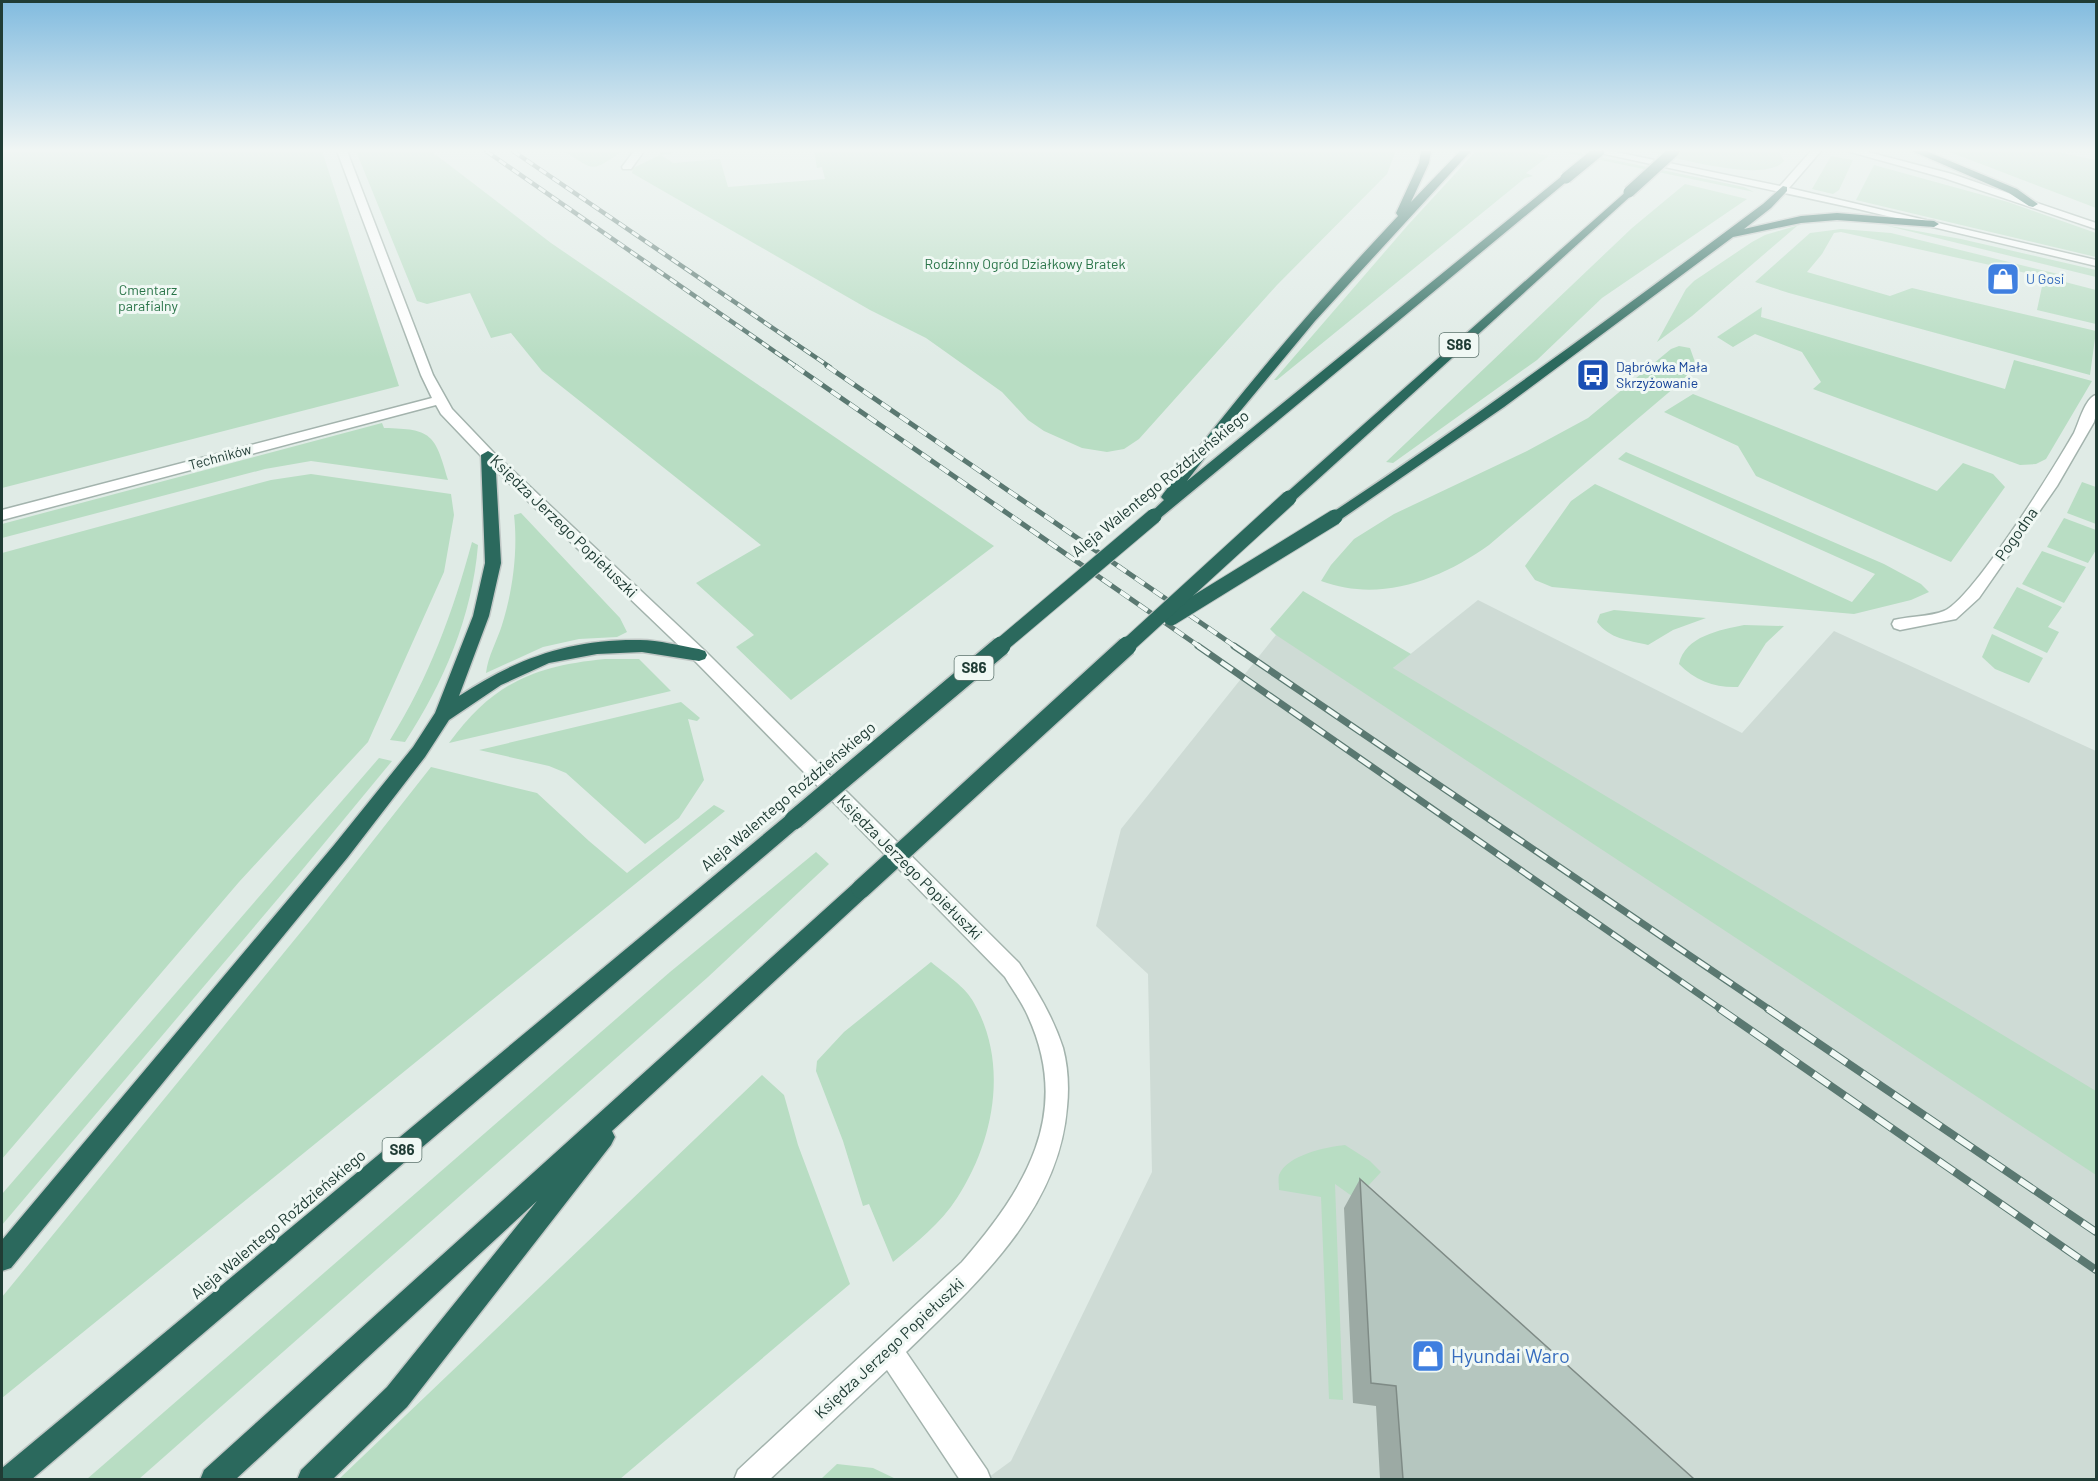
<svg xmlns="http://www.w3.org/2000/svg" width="2098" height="1481" font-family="Barlow,sans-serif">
<rect width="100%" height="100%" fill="#e0ebe6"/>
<path fill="#cedbd5" d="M 1478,600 L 1742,733 L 1834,631 L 2096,751 L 2096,1479 L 985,1480 L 1011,1461 L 1152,1172 L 1148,974 L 1096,926 L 1121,829 L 1276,635 L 1393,668 Z"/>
<g fill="#b8ddc3">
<path d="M 2,151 L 322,151 L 399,386 L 2,488 Z"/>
<path d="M 356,151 L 431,151 L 551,243 L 994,546 L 791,700 L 736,647 L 754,635 L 696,583 L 761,545 L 542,371 L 511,333 L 491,338 L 470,293 L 427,304 L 417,301 Z"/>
<path d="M 564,151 L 623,151 C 591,172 596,172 564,151 Z"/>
<path d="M 661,151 L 671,151 L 671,154 L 661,155 L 673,163 L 720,159 L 728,187 L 825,179 L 822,167 L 817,168 L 814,151 L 1395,151 L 1395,153 L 1387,174 L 1277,285 L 1139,439 L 1124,449 L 1107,452 L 1082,448 L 1044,431 L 1028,420 L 1002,392 L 926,338 L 870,310 L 632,173 L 633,168 L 660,155 Z"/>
<path d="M 1476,151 L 1528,151 L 1549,156 L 1526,173 L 1533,176 L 1525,178 L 1277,380 L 1274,380 L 1408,225 Z"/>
<path d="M 1557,151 L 1570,151 L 1744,187 L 1754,192 Z"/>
<path d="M 1646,151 L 1778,151 L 1784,161 C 1765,184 1674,157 1646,151 Z"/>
<path d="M 1947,151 L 2053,151 L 2096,160 L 2096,208 Z"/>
<path d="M 1831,156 L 1853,160 L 1839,190 L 1833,194 L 1812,189 Z"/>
<path d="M 1874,165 L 2008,202 L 2096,233 L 2096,257 L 1856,200 Z"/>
<path d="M 1685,184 L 1747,199 L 1602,298 L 1537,360 L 1393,463 L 1386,462 L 1632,228 Z"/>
<path d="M 1802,224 L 1797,226 L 1692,316 L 1657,342 L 1686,289 L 1694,281 L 1752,242 L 1765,235 Z"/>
<path d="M 1884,225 L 1961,239 L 2096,270 L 2096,277 Z"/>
<path d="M 1841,229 L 1891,233 L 2066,276 L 2065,282 L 2096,290 L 2096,324 L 2037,310 L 2044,277 L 1841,232 L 1834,233 L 1822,254 L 1807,272 L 1890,296 L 1912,288 L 2096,331 L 2090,375 L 1789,293 L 1755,282 L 1810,233 Z"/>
<path d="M 1762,307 L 1761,317 L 2005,389 L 2014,360 L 2092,381 L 2046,459 L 2036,464 L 2020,465 L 1813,389 L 1821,382 L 1802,352 L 1755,334 L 1733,347 L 1717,337 Z"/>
<path d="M 1679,346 L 1690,348 L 1696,365 L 1681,382 L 1489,545 C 1440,580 1380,603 1321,581 L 1331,565 L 1354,539 L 1394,514 L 1527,451 L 1588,418 L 1671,349 Z"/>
<path d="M 1693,394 L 1937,491 L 1963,463 L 1993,474 L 2005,487 L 1951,562 L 1756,476 L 1738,446 L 1664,412 Z"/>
<path d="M 382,423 L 384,428 C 432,429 435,434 448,480 L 311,461 L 265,469 L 2,538 L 2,524 Z"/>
<path d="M 1626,452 L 1884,564 L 1921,584 L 1929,592 L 1911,600 L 1854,614 L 1552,587 L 1535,580 L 1525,566 L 1571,501 L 1595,484 L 1852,602 L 1875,574 L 1618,459 Z"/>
<path d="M 311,474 L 451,494 L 454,515 L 444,572 L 368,742 L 239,882 L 2,1159 L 2,553 L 271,480 Z"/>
<path d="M 2082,482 L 2096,487 L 2096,524 L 2067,513 Z"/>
<path d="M 521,513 L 620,618 L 627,632 L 617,637 L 579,639 L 543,647 L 486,673 C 488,656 497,641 502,625 C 513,590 518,550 514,515 Z"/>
<path d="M 2064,518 L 2096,530 L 2096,550 L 2088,563 L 2047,547 Z"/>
<path d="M 472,542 L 478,545 C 472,617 444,682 405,742 L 390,740 C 429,678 453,612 472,542 Z"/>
<path d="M 2042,551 L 2086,567 L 2064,603 L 2022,584 Z"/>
<path d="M 2017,587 L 2062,607 L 2048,627 L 2059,632 L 2047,653 L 1993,628 Z"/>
<path d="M 1303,591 L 1411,654 L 1393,668 L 2096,1091 L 2096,1175 L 1276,635 L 1270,629 Z"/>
<path d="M 1614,610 L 1706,618 L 1673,630 L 1648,645 C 1627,640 1610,639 1597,622 L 1600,614 Z"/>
<path d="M 1744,625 L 1784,626 L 1766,643 L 1738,687 C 1716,688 1695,681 1679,664 C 1685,636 1720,630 1744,625 Z"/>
<path d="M 1992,634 L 2043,658 L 2029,683 L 1995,669 L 1982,657 Z"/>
<path d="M 605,659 L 639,659 L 671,691 L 449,743 C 492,684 533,666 605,659 Z"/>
<path d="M 681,702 L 700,718 L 697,721 L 688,719 L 704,780 L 679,818 L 645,844 L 566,773 L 549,766 L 479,750 Z"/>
<path d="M 379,758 L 392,761 L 298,875 L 2,1225 L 2,1194 Z"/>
<path d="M 431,767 L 537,793 L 589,841 L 627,873 L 714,805 L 725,811 L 2,1398 L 2,1297 L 309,922 Z"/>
<path d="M 816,852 L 829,864 L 708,977 L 139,1479 L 87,1479 L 670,972 Z"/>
<path d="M 931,962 C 945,974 966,987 974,1003 C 1009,1064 994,1141 957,1198 C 941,1223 916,1243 893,1262 L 869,1204 L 863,1206 L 843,1141 L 816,1071 L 817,1061 L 844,1032 Z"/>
<path d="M 762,1075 L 784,1095 L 798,1145 L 850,1284 L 620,1479 L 339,1479 Z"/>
<path d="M 1345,1145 L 1370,1161 L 1381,1172 L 1356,1199 L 1335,1184 L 1343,1400 L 1329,1399 L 1321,1197 L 1279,1190 C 1279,1186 1278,1179 1279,1175 C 1287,1155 1326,1147 1345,1145 Z"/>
<path d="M 837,1464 L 873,1468 L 896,1479 L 821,1479 Z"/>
</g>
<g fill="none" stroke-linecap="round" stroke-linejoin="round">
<g stroke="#a3b3ad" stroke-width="3">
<g id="minor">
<path d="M 337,151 L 347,151 L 433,375 L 452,409 L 493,452 L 705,651 L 1019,963 C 1037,991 1053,1017 1063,1048 C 1068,1067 1069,1088 1067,1107 C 1059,1211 976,1284 906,1352 L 987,1470 L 991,1480 L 960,1480 L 887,1370 L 769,1480 L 734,1480 L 738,1470 L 962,1262 C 1025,1189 1073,1114 1028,1016 C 1022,1002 1012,989 1005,977 L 693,659 L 483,458 L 441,414 L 436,405 L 2,520 L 2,510 L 432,398 L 421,375 Z"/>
<path d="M 634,151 L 644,151 L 631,169 L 623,169 L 622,167 Z"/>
<path d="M 1591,151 L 1611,151 L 1780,186 L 1811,151 L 1821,151 L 1789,188 L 2096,260 L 2096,266 L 1858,209 Z"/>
<path d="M 1847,151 L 1864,151 L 1952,174 L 2096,223 L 2096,229 L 1944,178 Z"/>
<path d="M 2096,395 L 2096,415 L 2094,422 L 2057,486 L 1979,598 L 1956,619 L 1900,630 L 1894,628 L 1892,624 L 1894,620 C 1910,616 1929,617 1944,611 C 1973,599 2055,466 2074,433 C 2079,423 2085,398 2096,395 Z"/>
</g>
</g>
<g stroke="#c1c8c6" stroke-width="3">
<g id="highway">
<path d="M 1421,151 L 1431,151 L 1429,163 L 1411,202 L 1460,151 L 1471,151 L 1315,321 L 1242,409 L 1187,481 L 1562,176 L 1571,178 L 1159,519 L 1149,519 L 1147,516 L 1164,500 L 1161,497 L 1163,494 C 1236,397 1315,304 1398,216 L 1396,213 L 1419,163 Z"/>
<path d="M 1912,151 L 1926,151 L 2017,189 L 2038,204 L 2033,207 L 2029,206 L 2009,193 Z"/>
<path d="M 1783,186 L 1787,187 L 1787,191 L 1771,208 L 1744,229 L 1801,216 L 1837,213 L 1934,221 L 1939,224 L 1934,227 L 1837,220 L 1801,223 L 1733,237 L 1504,407 L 1340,520 L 1330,520 L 1328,517 L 1330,514 C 1478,416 1621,310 1763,204 Z"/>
<path d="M 1629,189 L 1634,192 L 1633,194 L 1294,501 L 1284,501 L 1282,498 L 1284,495 Z"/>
<path d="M 488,451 L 495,455 L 501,563 L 489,616 L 459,696 C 517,658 570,639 640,640 C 659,640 680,646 699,649 L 705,651 L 707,655 L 705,659 L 699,661 L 642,652 L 597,654 L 549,663 L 501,685 L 449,720 L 425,757 L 348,857 L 11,1268 L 2,1271 L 2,1240 L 334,845 L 413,747 L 435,713 L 473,616 L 485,563 L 481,455 Z"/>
<path d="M 794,812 L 801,815 L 804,820 L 801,825 L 31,1480 L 2,1480 L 2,1468 L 787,815 Z"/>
<path d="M 861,881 L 868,883 L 871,889 L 868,895 L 612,1131 L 615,1137 L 611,1145 L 407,1407 L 332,1480 L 297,1480 L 301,1470 L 387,1387 L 537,1201 L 235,1480 L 200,1480 L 204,1470 L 854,883 Z"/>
</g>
</g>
<use href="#minor" fill="#fff" fill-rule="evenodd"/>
<use href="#highway" fill="#2b695d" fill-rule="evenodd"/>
<g stroke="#5a7871" stroke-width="4.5">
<g id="rail-far3">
<path d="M 486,151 L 797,367"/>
<path d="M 513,151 L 830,367"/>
</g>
</g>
<g stroke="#5a7871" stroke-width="5">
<g id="rail-far2">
<path d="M 795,366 L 1200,647"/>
<path d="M 827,366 L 1236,647"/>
</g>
</g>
<g stroke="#5a7871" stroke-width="7">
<g id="rail-far1">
<path d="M 1198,646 L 1722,1010"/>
<path d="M 1234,646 L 1770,1010"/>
</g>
</g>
<g stroke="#5a7871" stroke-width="8">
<g id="rail">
<path d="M 1720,1009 L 2096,1270"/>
<path d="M 1768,1009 L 2096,1232"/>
</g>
</g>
<use href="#rail-far3" stroke="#f0f8f4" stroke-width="3" stroke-dasharray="8" stroke-linecap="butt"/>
<use href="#rail-far2" stroke="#f0f8f4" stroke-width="4" stroke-dasharray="11" stroke-linecap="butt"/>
<use href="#rail-far1" stroke="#f0f8f4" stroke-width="4.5" stroke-dasharray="14" stroke-linecap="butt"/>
<use href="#rail" stroke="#f0f8f4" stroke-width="6" stroke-dasharray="19" stroke-linecap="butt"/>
<g stroke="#c1c8c6" stroke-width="14" stroke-linecap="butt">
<g id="highway-bridge-far2">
<path d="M 1566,178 L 1599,151"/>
<path d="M 1629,192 L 1674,151"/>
</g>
</g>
<g stroke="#c1c8c6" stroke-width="17" stroke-linecap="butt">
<g id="highway-bridge-far1">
<path d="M 1171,618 L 1335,517"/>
<path d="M 999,647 L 1154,516"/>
<path d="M 1126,647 L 1289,498"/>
</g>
</g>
<g stroke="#c1c8c6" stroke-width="22" stroke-linecap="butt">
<g id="highway-bridge">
<path d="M 794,820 L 1001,646"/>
<path d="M 861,889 L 1127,646"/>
</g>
</g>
<use href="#highway-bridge-far2" stroke="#2b695d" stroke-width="11"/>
<use href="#highway-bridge-far1" stroke="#2b695d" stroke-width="15"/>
<use href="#highway-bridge" stroke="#2b695d" stroke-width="19"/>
</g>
<path fill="#9caaa4" d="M 1360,1179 L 1694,1479 L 1380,1479 L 1376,1406 L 1353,1403 L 1344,1208 Z"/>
<path fill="#b5c6bf" stroke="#7f8b86" stroke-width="1.5" d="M 1360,1179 L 1694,1479 L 1403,1479 L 1396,1386 L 1371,1383 Z"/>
<linearGradient id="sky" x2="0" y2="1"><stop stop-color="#81bbdf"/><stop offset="0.42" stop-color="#f1f6f4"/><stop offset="1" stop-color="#f1f6f4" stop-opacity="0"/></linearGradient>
<rect width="2098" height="358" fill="url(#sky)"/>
<defs>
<g id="shop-square" transform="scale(1.725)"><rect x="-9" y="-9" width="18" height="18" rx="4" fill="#3f7fe0" stroke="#f0f8f4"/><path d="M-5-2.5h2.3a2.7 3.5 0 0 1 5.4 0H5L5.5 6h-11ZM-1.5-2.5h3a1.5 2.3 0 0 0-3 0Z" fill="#fff"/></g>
<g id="bus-square" transform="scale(1.725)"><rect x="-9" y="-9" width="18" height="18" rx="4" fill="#1a4fb4" stroke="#f0f8f4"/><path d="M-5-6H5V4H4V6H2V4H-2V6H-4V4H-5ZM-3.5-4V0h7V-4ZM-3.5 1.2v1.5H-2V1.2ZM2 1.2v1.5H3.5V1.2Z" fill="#fff"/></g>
</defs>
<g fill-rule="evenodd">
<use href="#shop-square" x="2003" y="279"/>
<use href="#bus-square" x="1593" y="375"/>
<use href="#shop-square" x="1428" y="1356"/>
</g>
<g text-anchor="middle" stroke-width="6" stroke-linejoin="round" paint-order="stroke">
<g font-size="14" fill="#297448" stroke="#f0f8f4">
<text x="1025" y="269">Rodzinny Ogród Działkowy Bratek</text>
<text x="148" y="295">Cmentarz<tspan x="148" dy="16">parafialny</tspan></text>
</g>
<g font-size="14" fill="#366cbe" stroke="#f0f8f4" text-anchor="start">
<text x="2026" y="284">U Gosi</text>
</g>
<g font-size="14" fill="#164399" stroke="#f0f8f4" text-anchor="start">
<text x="1616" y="372">Dąbrówka Mała<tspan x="1616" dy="16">Skrzyżowanie</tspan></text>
</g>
<g font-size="14" fill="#203c35" stroke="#f0f8f4">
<text transform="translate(220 457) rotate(-15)" y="5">Techników</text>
</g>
<g fill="#f0f8f4" stroke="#5e746e" stroke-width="1.5">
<rect x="1439.5" y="333" width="39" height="24" rx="4.5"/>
<rect x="954.5" y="656" width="39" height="24" rx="4.5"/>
<rect x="382.5" y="1138" width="39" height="24" rx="4.5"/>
</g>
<g font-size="15" font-weight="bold" fill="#203c35">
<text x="1459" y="350">S86</text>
<text x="974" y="673">S86</text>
<text x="402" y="1155">S86</text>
</g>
<g font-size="16" fill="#203c35" stroke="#f0f8f4">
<text transform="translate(1160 483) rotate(-39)" y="6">Aleja Walentego Roździeńskiego</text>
<text transform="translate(564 526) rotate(44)" y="6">Księdza Jerzego Popiełuszki</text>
<text transform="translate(2016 534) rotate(-55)" y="6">Pogodna</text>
<text transform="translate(788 796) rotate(-40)" y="6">Aleja Walentego Roździeńskiego</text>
<text transform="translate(910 867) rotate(45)" y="6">Księdza Jerzego Popiełuszki</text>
<text transform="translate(278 1224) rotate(-40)" y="6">Aleja Walentego Roździeńskiego</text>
<text transform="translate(889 1348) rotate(-43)" y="6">Księdza Jerzego Popiełuszki</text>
</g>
<g font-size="20" fill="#366cbe" stroke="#f0f8f4" text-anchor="start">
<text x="1451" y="1363">Hyundai Waro</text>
</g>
</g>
<rect width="2098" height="1481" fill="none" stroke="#203c35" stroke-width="6"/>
</svg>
